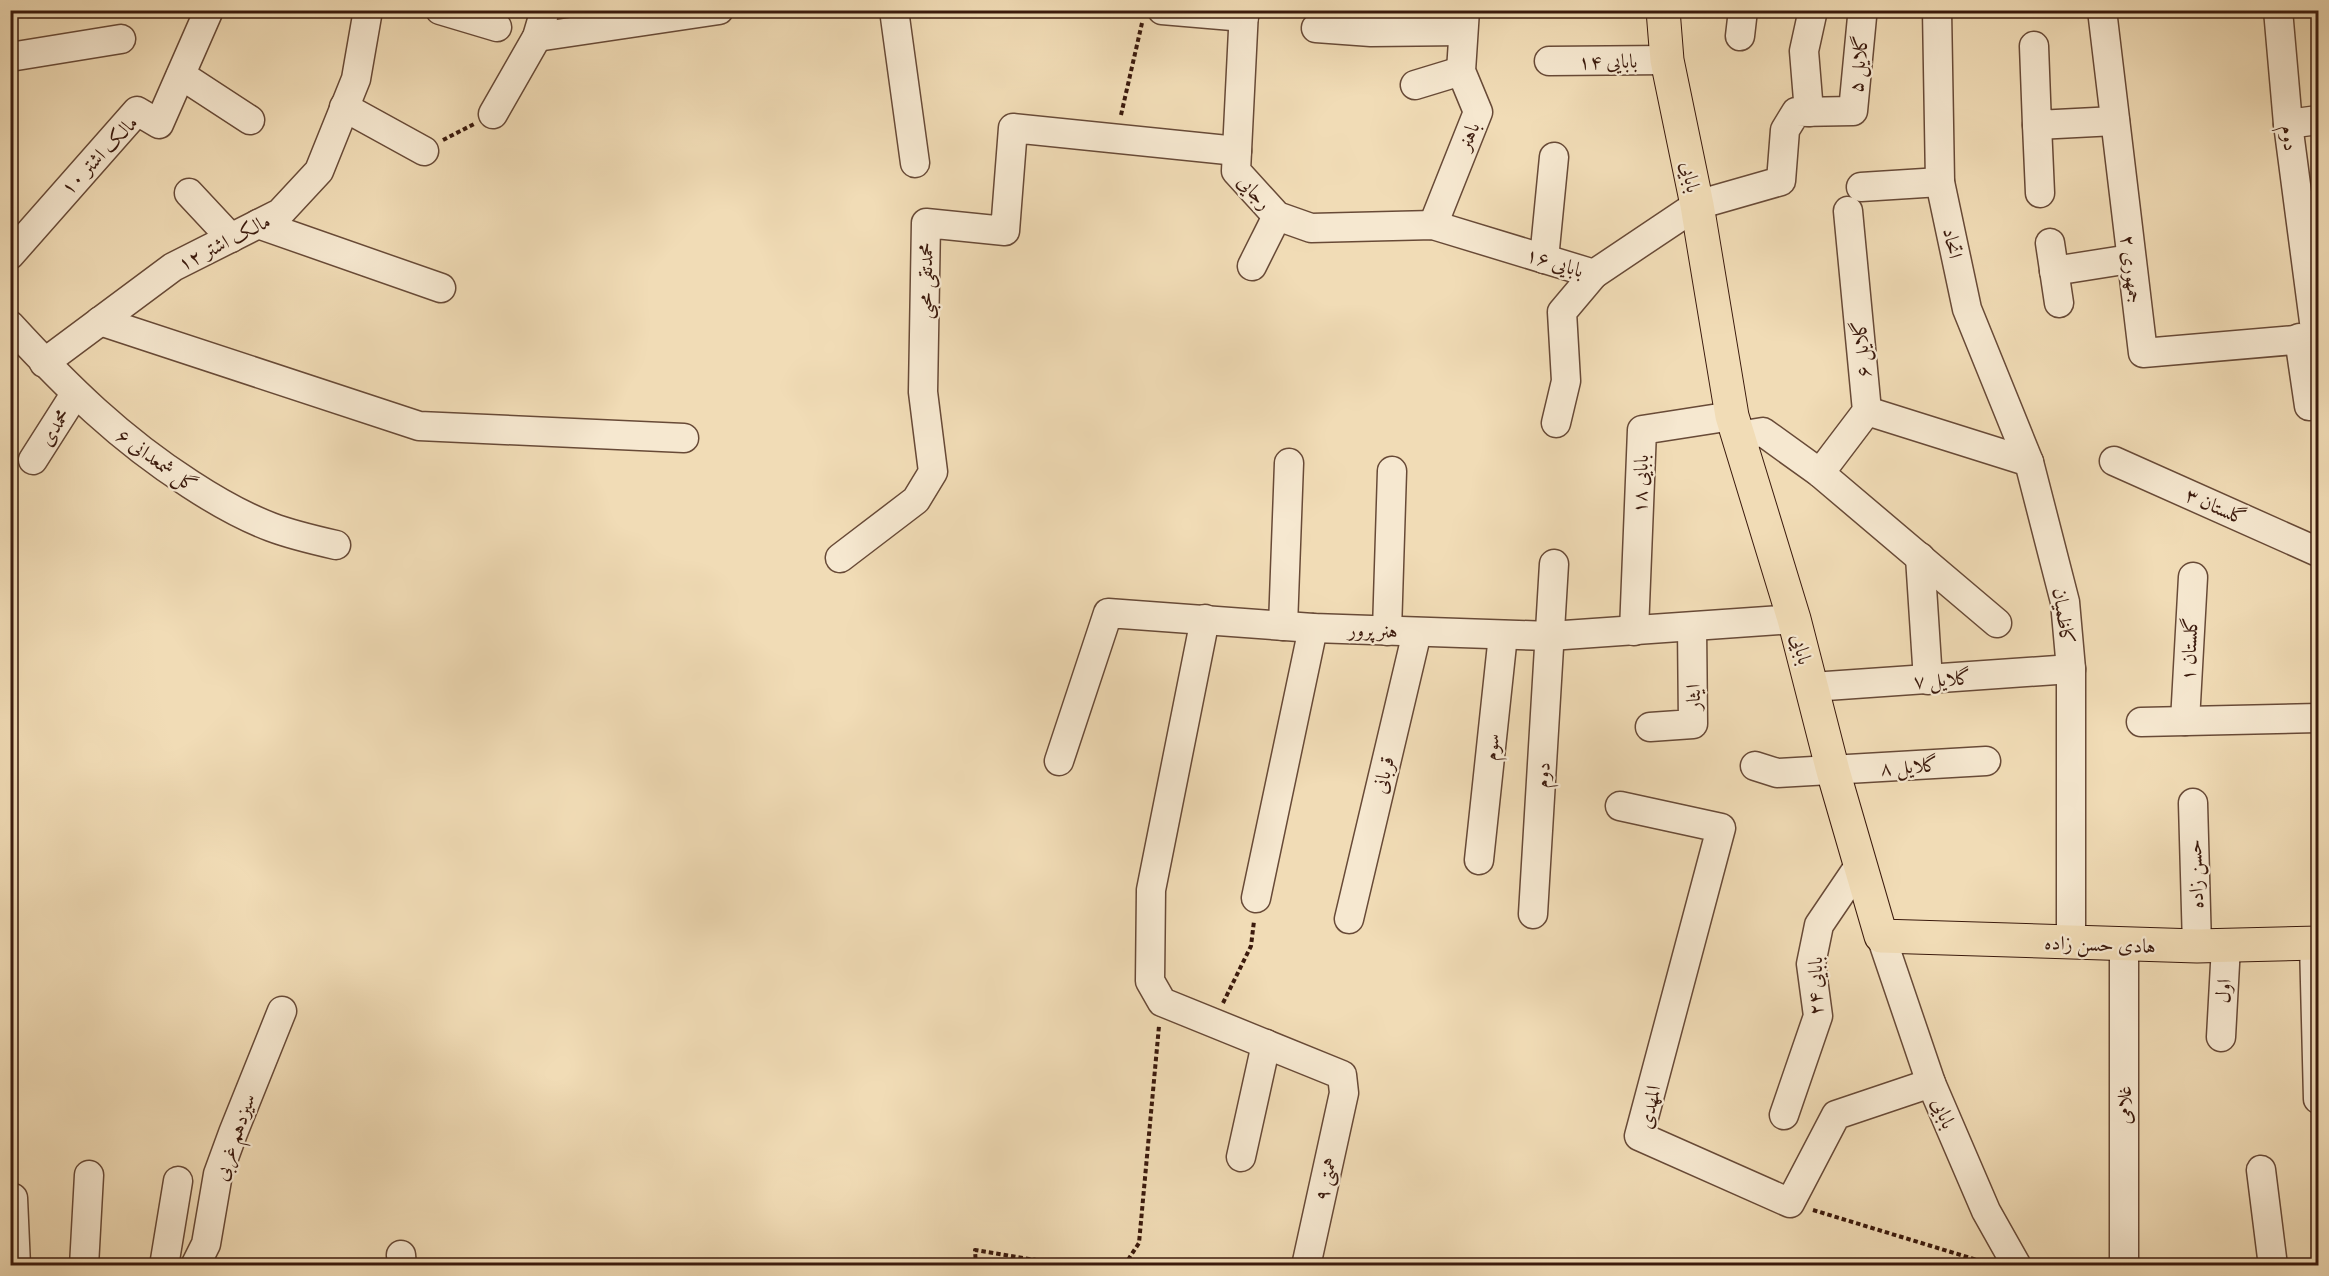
<svg xmlns="http://www.w3.org/2000/svg" width="2329" height="1276" font-family="'IM FELL Double Pica',Amiri,serif">
<rect width="100%" height="100%" fill="#f1dcb6"/>
<filter id="stains"><feTurbulence type="fractalNoise" baseFrequency=".00333" numOctaves="4"/><feColorMatrix values="0 0 0 0 .2 0 0 0 0 .09 0 0 0 0 .02 0 0 0 .5 -.17"/></filter>
<radialGradient id="worn" r=".72"><stop offset=".6" stop-color="#630" stop-opacity="0"/><stop offset="1" stop-color="#630" stop-opacity=".3"/></radialGradient>
<g fill="none" stroke-linecap="round" stroke-linejoin="round">
<g stroke="#684a37" stroke-width="31">
<g id="minor">
<path d="M 440,10 L 497,27"/>
<path d="M 894,10 L 915,163"/>
<path d="M 1162,10 L 1244,17"/>
<path d="M 1244,10 L 1236,171 L 1277,216 L 1311,228 L 1433,225 L 1594,274 L 1697,205 L 1781,181 L 1785,130 L 1796,112 L 1853,111 L 1862,17"/>
<path d="M 1937,10 L 1940,182 L 1967,309 L 2029,462 L 2065,602 L 2071,669 L 2071,943"/>
<path d="M 2102,10 L 2143,353 L 2318,338"/>
<path d="M 2278,10 L 2288,124 L 2316,337"/>
<path d="M 1316,28 L 1371,32 L 1463,31"/>
<path d="M 1740,36 L 1743,10"/>
<path d="M 537,37 L 719,10"/>
<path d="M 2034,46 L 2037,125 L 2115,121"/>
<path d="M 10,57 L 121,39"/>
<path d="M 1549,61 L 1667,60"/>
<path d="M 181,75 L 250,120"/>
<path d="M 1415,85 L 1461,71"/>
<path d="M 344,107 L 424,151"/>
<path d="M 1809,112 L 1804,51 L 1813,10"/>
<path d="M 493,114 L 537,37 L 545,10"/>
<path d="M 2288,124 L 2318,120"/>
<path d="M 2037,125 L 2040,193"/>
<path d="M 1861,187 L 1940,182"/>
<path d="M 189,193 L 231,238"/>
<path d="M 258,224 L 441,288"/>
<path d="M 1433,225 L 1478,112 L 1461,71 L 1465,10"/>
<path d="M 2050,243 L 2059,303"/>
<path d="M 10,255 L 137,111 L 159,124 L 209,10"/>
<path d="M 1544,259 L 1554,157"/>
<path d="M 1252,266 L 1277,216"/>
<path d="M 2054,271 L 2130,259"/>
<path d="M 100,321 L 419,426 L 684,438"/>
<path d="M 10,325 C 67,387 120,439 190,484 C 216,501 242,516 271,527 C 292,535 314,540 336,545"/>
<path d="M 2299,338 L 2309,406"/>
<path d="M 44,363 L 173,267 L 280,213 L 319,171 L 356,79 L 368,10"/>
<path d="M 1867,411 L 2029,462"/>
<path d="M 1556,423 L 1566,381 L 1562,312 L 1594,274"/>
<path d="M 1738,436 L 1763,432 L 1820,473 L 1997,623"/>
<path d="M 33,460 L 75,394"/>
<path d="M 2114,461 L 2318,552"/>
<path d="M 1820,473 L 1867,411 L 1848,211"/>
<path d="M 1920,557 L 1928,680"/>
<path d="M 840,558 L 916,500 L 933,472 L 923,392 L 926,223 L 1005,231 L 1013,128 L 1237,151"/>
<path d="M 1205,619 L 1151,890 L 1150,981 L 1162,1002 L 1342,1075 L 1344,1093 L 1306,1266"/>
<path d="M 1283,626 L 1289,463"/>
<path d="M 1387,631 L 1392,471"/>
<path d="M 1634,631 L 1642,430 L 1732,416"/>
<path d="M 1812,687 L 2071,669"/>
<path d="M 2185,721 L 2193,577"/>
<path d="M 2141,722 L 2318,718"/>
<path d="M 1650,727 L 1693,724 L 1692,627"/>
<path d="M 1059,761 L 1108,613 L 1313,628 L 1550,636 L 1794,619"/>
<path d="M 1755,766 L 1777,773 L 1986,761"/>
<path d="M 2193,803 L 2197,946"/>
<path d="M 1620,806 L 1721,828 L 1639,1136 L 1790,1203 L 1836,1115 L 1931,1083"/>
<path d="M 1479,860 L 1503,635"/>
<path d="M 1256,898 L 1313,628"/>
<path d="M 1533,914 L 1554,564"/>
<path d="M 1349,919 L 1417,632"/>
<path d="M 1881,936 L 1931,1083 L 1986,1211 L 2017,1266"/>
<path d="M 2314,943 L 2318,1099"/>
<path d="M 2124,945 L 2124,1266"/>
<path d="M 2221,1037 L 2226,946"/>
<path d="M 1784,1115 L 1818,1016 L 1811,964 L 1819,925 L 1859,866"/>
<path d="M 1241,1157 L 1266,1044"/>
<path d="M 2261,1170 L 2273,1266"/>
<path d="M 13,1198 L 16,1266"/>
<path d="M 401,1255 L 402,1266"/>
<path d="M 84,1266 L 89,1175"/>
<path d="M 164,1266 L 178,1181"/>
<path d="M 195,1266 L 206,1244 L 218,1174 L 233,1133 L 282,1011"/>
</g>
</g>
<g stroke="#3b1a0d" stroke-width="35">
<path id="major" d="M 1663,10 L 1667,60 L 1697,205 L 1732,416 L 1794,619 L 1833,771 L 1881,936 L 2197,946 L 2318,943"/>
</g>
<g stroke="#3b1a0d" stroke-width="4" stroke-dasharray="4.5 3" stroke-linecap="butt">
<path d="M 1121,115 L 1142,23"/>
<path d="M 443,140 L 474,124"/>
<path d="M 1223,1003 L 1251,946 L 1254,921"/>
<path d="M 1813,1210 L 1987,1263"/>
<path d="M 976,1266 L 975,1250 L 1072,1266"/>
<path d="M 1124,1266 L 1139,1243 L 1159,1026"/>
</g>
<use href="#minor" stroke="#f6e8d0" stroke-width="28"/>
<use href="#major" stroke="#f1dcb6" stroke-width="33"/>
</g>
<g text-anchor="middle" stroke-width="4.5" stroke-linejoin="round" paint-order="stroke">
<g font-size="20" fill="#3b1a0d" stroke="#f6e8d0">
<text transform="translate(1608 61) rotate(-1)" y="7">بابایی ۱۴</text>
<text transform="translate(1858 64) rotate(-84)" y="7">گلایل ۵</text>
<text transform="translate(1468 136) rotate(-68)" y="7">باهنر</text>
<text transform="translate(2290 138) rotate(83)" y="7">دوم</text>
<text transform="translate(99 155) rotate(-46)" y="7">مالک اشتر ۱۰</text>
<text transform="translate(1691 177) rotate(78)" y="7">بابایی</text>
<text transform="translate(1255 192) rotate(48)" y="7">رجایی</text>
<text transform="translate(224 242) rotate(-27)" y="7">مالک اشتر ۱۲</text>
<text transform="translate(1953 243) rotate(78)" y="7">اتحاد</text>
<text transform="translate(1555 262) rotate(17)" y="7">بابایی ۱۶</text>
<text transform="translate(2132 269) rotate(83)" y="7">جمهوری ۲</text>
<text transform="translate(925 281) rotate(-89)" y="7">محمدتقی محبی</text>
<text transform="translate(1861 349) rotate(-95)" y="7">گلایل ۶</text>
<text transform="translate(54 427) rotate(-58)" y="7">محمدی</text>
<text transform="translate(157 460) rotate(36)" y="7">گل شمعدانی ۶</text>
<text transform="translate(1640 484) rotate(-88)" y="7">بابایی ۱۸</text>
<text transform="translate(2216 506) rotate(24)" y="7">گلستان ۳</text>
<text transform="translate(2064 616) rotate(82)" y="7">کاظمیان</text>
<text transform="translate(1373 630) rotate(2)" y="7">هنر پرور</text>
<text transform="translate(1802 649) rotate(75)" y="7">بابایی</text>
<text transform="translate(2189 649) rotate(-87)" y="7">گلستان ۱</text>
<text transform="translate(1942 679) rotate(-4)" y="7">گلایل ۷</text>
<text transform="translate(1693 697) rotate(-91)" y="7">ایثار</text>
<text transform="translate(1491 747) rotate(-84)" y="7">سوم</text>
<text transform="translate(1909 766) rotate(-4)" y="7">گلایل ۸</text>
<text transform="translate(1383 775) rotate(-77)" y="7">قربانی</text>
<text transform="translate(1542 775) rotate(-86)" y="7">دوم</text>
<text transform="translate(2195 874) rotate(-92)" y="7">حسن زاده</text>
<text transform="translate(2100 944) rotate(2)" y="7">هادی حسن زاده</text>
<text transform="translate(1815 986) rotate(-90)" y="7">بابایی ۲۴</text>
<text transform="translate(2223 991) rotate(-86)" y="7">اول</text>
<text transform="translate(2124 1105) rotate(-90)" y="7">غلامی</text>
<text transform="translate(1649 1107) rotate(-78)" y="7">المهدی</text>
<text transform="translate(1944 1113) rotate(67)" y="7">بابایی</text>
<text transform="translate(234 1137) rotate(-71)" y="7">سیزدهم غربی</text>
<text transform="translate(1325 1179) rotate(-78)" y="7">همتی ۹</text>
</g>
</g>
<rect width="2329" height="1276" fill="none" stroke="#f1dcb6" stroke-width="36"/>
<rect x="12" y="12" width="2305" height="1252" fill="none" stroke="#3b1a0d" stroke-width="3"/>
<rect x="18" y="18" width="2293" height="1240" fill="none" stroke="#3b1a0d" stroke-width="1.5"/>
<rect width="100%" height="100%" filter="url(#stains)"/>
<rect width="100%" height="100%" fill="url(#worn)"/>
</svg>
